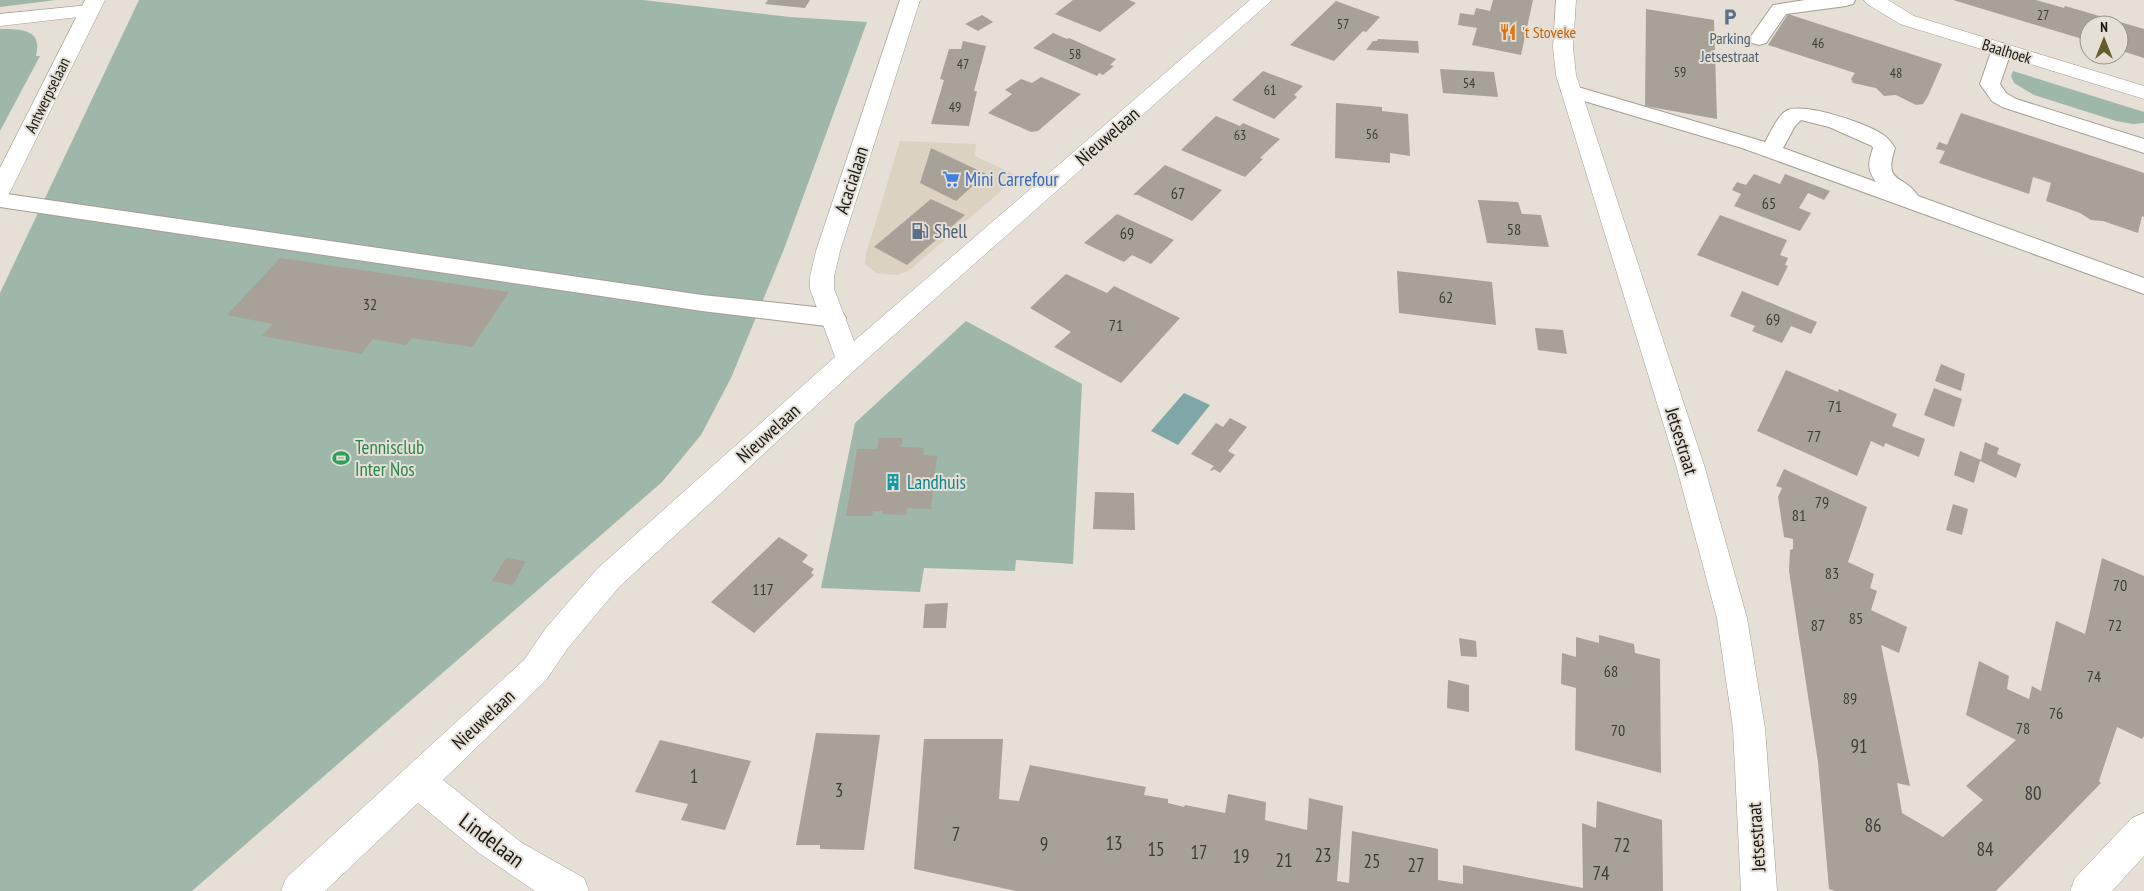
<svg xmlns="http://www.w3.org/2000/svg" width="2144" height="891" font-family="'PT Sans Narrow',sans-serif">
<rect width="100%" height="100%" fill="#e5dfd5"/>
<path fill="#dcd2c1" d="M 900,141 L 976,144 L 975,156 L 1018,176 L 910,270 L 898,275 L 876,273 L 865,264 L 866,254 Z"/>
<g fill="#9fb7a9">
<path d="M 0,0 L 56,0 L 0,7 Z"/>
<path d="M 139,0 L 643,0 L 790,17 L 867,22 L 784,249 L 731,378 L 701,435 L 662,482 L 192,891 L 0,891 L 0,293 Z"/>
<path d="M 0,29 C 21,29 43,29 36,56 L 40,56 L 0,131 Z"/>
<path d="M 2013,71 L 2144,112 L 2144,123 L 2133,124 L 2116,121 L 2034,95 L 2014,83 L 2011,76 Z"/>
<path d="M 966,321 L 1082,384 L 1073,564 L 1016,560 L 1015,571 L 924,568 L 920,592 L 821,588 L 855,423 Z"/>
</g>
<path fill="#7fa7a8" d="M 1184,393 L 1210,405 L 1178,445 L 1151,431 Z"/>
<g fill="#a7a198">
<path d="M 768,0 L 810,0 L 805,8 L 765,4 Z"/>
<path d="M 1073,0 L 1129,0 L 1136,3 L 1100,32 L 1055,14 Z"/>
<path d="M 1493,0 L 1533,0 L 1521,55 L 1472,45 L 1477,28 L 1458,25 L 1460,13 L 1474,15 L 1476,8 L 1490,11 Z"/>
<path d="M 1953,0 L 2036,0 L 2064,8 L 2065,6 L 2144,29 L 2144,58 L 2119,50 L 2119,25 L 2089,25 L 2089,41 Z"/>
<path d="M 1336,1 L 1380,17 L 1366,32 L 1363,31 L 1334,61 L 1290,45 Z"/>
<path d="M 1646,9 L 1714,20 L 1717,119 L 1645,106 Z"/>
<path d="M 1788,14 L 1942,64 L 1928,96 L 1923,104 L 1916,105 L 1896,95 L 1884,96 L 1876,88 L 1853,83 L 1851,79 L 1855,73 L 1768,45 Z"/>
<path d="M 982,15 L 993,22 L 978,31 L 965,24 Z"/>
<path d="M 1053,33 L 1067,39 L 1069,38 L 1116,59 L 1110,65 L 1114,66 L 1103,75 L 1099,73 L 1097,76 L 1033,48 Z"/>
<path d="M 1378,39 L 1418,41 L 1419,53 L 1366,50 L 1373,41 L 1377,41 Z"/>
<path d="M 963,41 L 986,46 L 974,91 L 977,91 L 969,126 L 931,124 L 944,80 L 940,79 L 949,49 L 961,49 Z"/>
<path d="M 1440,69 L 1494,72 L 1498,97 L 1443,93 Z"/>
<path d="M 1263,71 L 1303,86 L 1294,95 L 1297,97 L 1274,119 L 1232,100 Z"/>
<path d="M 1041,77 L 1081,94 L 1038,131 L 1031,132 L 988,113 L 1012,94 L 1005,90 L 1021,79 L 1032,83 Z"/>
<path d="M 1336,103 L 1382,107 L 1382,111 L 1408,114 L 1410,156 L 1390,153 L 1390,163 L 1335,158 Z"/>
<path d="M 1961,113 L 2144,173 L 2144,217 L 2142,216 L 2138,233 L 2103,221 L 2091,220 L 2080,213 L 2046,201 L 2051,183 L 2033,177 L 2029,194 L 1939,163 L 1945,151 L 1936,149 L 1939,142 L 1947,145 Z"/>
<path d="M 1216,116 L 1240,126 L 1243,123 L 1280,139 L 1260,158 L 1263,159 L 1245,177 L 1181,150 Z"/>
<path d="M 931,148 L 986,174 L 956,201 L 920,183 Z"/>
<path d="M 1165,165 L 1222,190 L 1192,221 L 1138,195 L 1133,195 Z"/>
<path d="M 1754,174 L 1780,184 L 1785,174 L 1830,191 L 1824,200 L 1808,193 L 1799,208 L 1811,213 L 1800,231 L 1734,206 L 1741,194 L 1732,190 L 1737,182 L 1746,185 Z"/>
<path d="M 931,199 L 965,215 L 907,265 L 874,247 Z"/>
<path d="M 1478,200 L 1518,202 L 1522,214 L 1541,215 L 1549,247 L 1487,243 Z"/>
<path d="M 1117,214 L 1174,240 L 1151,264 L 1132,255 L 1124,262 L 1084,243 Z"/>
<path d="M 1720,215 L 1787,240 L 1780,255 L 1788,258 L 1785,265 L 1788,266 L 1778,286 L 1697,255 Z"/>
<path d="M 280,258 L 509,292 L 472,347 L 412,338 L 406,345 L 373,339 L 361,354 L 262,336 L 273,324 L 227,315 Z"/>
<path d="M 1397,271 L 1492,282 L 1496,325 L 1399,313 Z"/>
<path d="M 1066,274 L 1107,293 L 1114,286 L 1180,318 L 1121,383 L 1054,347 L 1071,332 L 1030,308 Z"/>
<path d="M 1742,291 L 1817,322 L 1811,334 L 1791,326 L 1782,343 L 1752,331 L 1755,326 L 1730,316 Z"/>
<path d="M 1535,328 L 1563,330 L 1567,354 L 1538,350 Z"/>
<path d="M 1941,364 L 1965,374 L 1961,391 L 1935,381 Z"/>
<path d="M 1786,370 L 1838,392 L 1839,389 L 1897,414 L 1892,426 L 1925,439 L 1919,457 L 1885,443 L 1884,447 L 1871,441 L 1857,476 L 1757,431 Z"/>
<path d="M 1934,388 L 1962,399 L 1954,427 L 1924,415 Z"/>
<path d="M 1230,418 L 1247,427 L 1228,451 L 1235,455 L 1220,473 L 1214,469 L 1212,471 L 1210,470 L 1214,466 L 1191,454 L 1216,423 L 1223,427 Z"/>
<path d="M 879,438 L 903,438 L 901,447 L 924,448 L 923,455 L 937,456 L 931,509 L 907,508 L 906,515 L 882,514 L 882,511 L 873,511 L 872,516 L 846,516 L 857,449 L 877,449 Z"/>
<path d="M 1985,442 L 1999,448 L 1997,454 L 2021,464 L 2016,478 L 1980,461 L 1974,483 L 1954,475 L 1960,451 L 1981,460 Z"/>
<path d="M 1784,469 L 1867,507 L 1848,562 L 1874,574 L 1870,588 L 1877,591 L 1871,610 L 1907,627 L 1899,653 L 1881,645 L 1910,786 L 1897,783 L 1902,813 L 1943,837 L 1983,800 L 1966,786 L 2016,740 L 1966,715 L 1979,661 L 2009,676 L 2007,689 L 2029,699 L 2032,686 L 2041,691 L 2056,621 L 2085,634 L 2102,558 L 2144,576 L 2144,736 L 2142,739 L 2117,727 L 2099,781 L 2101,783 L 1996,891 L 1835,891 L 1829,889 L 1818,762 L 1789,571 L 1790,550 L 1793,549 L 1793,539 L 1784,537 L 1778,497 L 1782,488 L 1776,486 Z"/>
<path d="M 1095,492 L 1134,493 L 1135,530 L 1093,529 Z"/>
<path d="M 1953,504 L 1968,509 L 1962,535 L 1946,530 Z"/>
<path d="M 779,537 L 808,555 L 802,562 L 814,569 L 811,573 L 814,575 L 754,633 L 711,602 Z"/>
<path d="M 506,558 L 526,561 L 513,585 L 492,581 Z"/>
<path d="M 948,603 L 946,628 L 923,628 L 925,604 Z"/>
<path d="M 1599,635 L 1634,644 L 1635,653 L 1660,659 L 1661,773 L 1575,750 L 1576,688 L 1561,684 L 1562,653 L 1576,657 L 1576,637 L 1599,643 Z"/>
<path d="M 1459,638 L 1476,641 L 1477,657 L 1461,656 Z"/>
<path d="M 1448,680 L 1469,685 L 1469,712 L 1447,708 Z"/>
<path d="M 816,733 L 880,735 L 864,850 L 820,849 L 820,845 L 796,845 Z"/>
<path d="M 924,739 L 1003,739 L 999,799 L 1019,801 L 1030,765 L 1146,787 L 1144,795 L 1168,799 L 1168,803 L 1184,807 L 1185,805 L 1225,813 L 1228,794 L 1266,802 L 1265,820 L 1307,830 L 1309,798 L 1343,806 L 1337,881 L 1349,883 L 1352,831 L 1438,849 L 1438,880 L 1463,884 L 1463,865 L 1583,888 L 1582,823 L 1596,828 L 1597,801 L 1662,820 L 1663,891 L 1016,891 L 993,886 L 914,869 Z"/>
<path d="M 660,740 L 751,761 L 725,830 L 681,820 L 688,804 L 635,792 Z"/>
</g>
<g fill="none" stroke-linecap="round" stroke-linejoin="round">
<g stroke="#a49e94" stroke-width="2">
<g id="service">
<path d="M 1805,0 L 1855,0 L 1853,4 L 1846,6 L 1786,14 L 1766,43 L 1759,45 L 1752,43 L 1749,39 L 1773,5 Z"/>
<path d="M 2002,43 L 2009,45 L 2012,49 L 2000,84 L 2006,93 L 2016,99 L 2144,139 L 2144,153 L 2002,107 L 1992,101 L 1980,84 L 1992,49 L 1995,45 Z"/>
<path d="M 1571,85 L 1765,142 C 1771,132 1778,114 1788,110 C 1807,103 1869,124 1885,136 C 1889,139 1892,144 1895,148 C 1883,185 1903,173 1918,196 L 2144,278 L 2144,294 L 1742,148 L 1564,95 L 1561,91 L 1564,87 ZM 1801,120 L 1829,127 L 1872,146 L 1873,148 C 1868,163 1867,169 1876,182 L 1783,148 L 1795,126 Z"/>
<path d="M 0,193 L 702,295 L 834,309 L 842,312 L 846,318 L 842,324 L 834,327 L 702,311 L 0,207 Z"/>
</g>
</g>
<g stroke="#a49e94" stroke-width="1">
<g id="minor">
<path d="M 900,0 L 920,0 L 840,251 L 834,277 L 834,289 L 854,341 L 1250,0 L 1272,0 L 858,367 L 619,587 L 568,648 L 546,680 L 443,780 L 522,843 L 584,878 L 589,891 L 535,891 L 479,853 L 418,803 L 325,891 L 281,891 L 286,878 L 524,660 L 546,628 L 597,569 L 835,357 L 810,289 L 810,277 L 816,251 Z"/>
<path d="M 1556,0 L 1576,0 L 1573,47 L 1576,75 L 1704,465 L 1747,618 L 1765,728 L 1777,891 L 1741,891 L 1733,728 L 1717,618 L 1676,465 L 1556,75 L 1553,47 Z"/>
<path d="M 1864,0 L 1888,0 L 1914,16 L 2144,86 L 2144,99 L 1900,24 L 1867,4 Z"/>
<path d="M 2144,813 L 2144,856 L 2112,891 L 2070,891 L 2075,878 L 2132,818 Z"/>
</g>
</g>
<g stroke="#a49e94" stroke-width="1">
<path id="secondary" d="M 85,0 L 105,0 L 11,190 L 8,195 L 0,197 L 0,168 Z"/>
</g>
<g stroke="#a49e94" stroke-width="1">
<path id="motorway" d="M 89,5 L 96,7 L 99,11 L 96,15 L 0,26 L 0,14 Z"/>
</g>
<use href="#service" fill="#fff" fill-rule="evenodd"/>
<use href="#minor" fill="#fff" fill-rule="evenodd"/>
<use href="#secondary" fill="#fff" fill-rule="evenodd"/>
<use href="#motorway" fill="#fff" fill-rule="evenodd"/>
</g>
<defs>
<g id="parking-bare" transform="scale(1.35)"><path d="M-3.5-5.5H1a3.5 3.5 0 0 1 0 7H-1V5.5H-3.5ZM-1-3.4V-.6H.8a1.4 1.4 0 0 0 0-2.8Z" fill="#5c6f8a" stroke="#e5dfd5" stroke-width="2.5" paint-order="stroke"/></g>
<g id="restaurant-bare" transform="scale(1.35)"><path d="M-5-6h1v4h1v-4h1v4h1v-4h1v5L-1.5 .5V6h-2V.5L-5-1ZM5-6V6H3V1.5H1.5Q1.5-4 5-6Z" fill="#e8710a" stroke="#e5dfd5" stroke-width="2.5" paint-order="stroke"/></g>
<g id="supermarket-bare" transform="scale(1.35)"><path d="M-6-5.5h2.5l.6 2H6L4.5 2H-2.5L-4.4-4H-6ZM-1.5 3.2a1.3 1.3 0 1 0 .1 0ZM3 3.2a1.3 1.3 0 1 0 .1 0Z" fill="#3f7fe0" stroke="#e5dfd5" stroke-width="2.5" paint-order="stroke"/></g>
<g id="fuel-bare" transform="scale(1.35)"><path d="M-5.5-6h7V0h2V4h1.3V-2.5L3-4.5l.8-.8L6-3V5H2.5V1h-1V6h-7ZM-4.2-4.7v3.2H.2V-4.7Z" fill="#5c6f8a" stroke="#e5dfd5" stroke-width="2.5" paint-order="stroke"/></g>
<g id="stadium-bare" transform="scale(1.35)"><path d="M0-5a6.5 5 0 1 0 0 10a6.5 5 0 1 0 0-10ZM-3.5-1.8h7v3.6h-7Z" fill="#2e9e5b" stroke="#e5dfd5" stroke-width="2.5" paint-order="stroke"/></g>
<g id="building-bare" transform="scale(1.35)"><path d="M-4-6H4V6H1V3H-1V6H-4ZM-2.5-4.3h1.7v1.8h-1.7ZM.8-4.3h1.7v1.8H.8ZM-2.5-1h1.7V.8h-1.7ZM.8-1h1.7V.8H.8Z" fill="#0f9aa8" stroke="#e5dfd5" stroke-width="2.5" paint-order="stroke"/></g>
</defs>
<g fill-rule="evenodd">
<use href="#parking-bare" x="1730" y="17"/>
<use href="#restaurant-bare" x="1508" y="32"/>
<use href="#supermarket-bare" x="951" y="179"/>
<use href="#fuel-bare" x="920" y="231"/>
<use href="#stadium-bare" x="341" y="458"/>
<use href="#building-bare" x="893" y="482"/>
</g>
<g text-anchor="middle" stroke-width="4" stroke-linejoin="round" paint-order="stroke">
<g font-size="14" fill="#3e3b36">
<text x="2043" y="20">27</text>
<text x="1343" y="29">57</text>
<text x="1818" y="48">46</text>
<text x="1075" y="59">58</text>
<text x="963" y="69">47</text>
<text x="1680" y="77">59</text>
<text x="1896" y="78">48</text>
<text x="1469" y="88">54</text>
<text x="1270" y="95">61</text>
<text x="955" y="112">49</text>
<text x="1372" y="139">56</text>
<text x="1240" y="140">63</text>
</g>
<g font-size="16" fill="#c56008" stroke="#e5dfd5" text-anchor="start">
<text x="1522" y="38">'t Stoveke</text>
</g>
<g font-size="16" fill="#4e5e75" stroke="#e5dfd5">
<text x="1730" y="44">Parking<tspan x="1730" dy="18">Jetsestraat</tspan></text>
</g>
<g font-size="16" fill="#1b1915" stroke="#e5dfd5">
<text transform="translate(2007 51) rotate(17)" y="6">Baalhoek</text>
<text transform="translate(47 95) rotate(-64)" y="6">Antwerpselaan</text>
</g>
<g font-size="16" fill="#3e3b36">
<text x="1178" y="199">67</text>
<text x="1769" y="209">65</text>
<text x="1514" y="235">58</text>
<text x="1127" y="239">69</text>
<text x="1446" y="303">62</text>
<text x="370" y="310">32</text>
<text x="1773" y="325">69</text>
<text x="1116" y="331">71</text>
<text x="1835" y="412">71</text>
<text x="1814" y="442">77</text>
<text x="1822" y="508">79</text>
<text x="1799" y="521">81</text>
<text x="1832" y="579">83</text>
<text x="2120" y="591">70</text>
<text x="763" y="595">117</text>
<text x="1856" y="624">85</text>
<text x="1818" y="631">87</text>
<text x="2115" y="631">72</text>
<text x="1611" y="677">68</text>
<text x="2094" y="682">74</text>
<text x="1850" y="704">89</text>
<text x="2056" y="719">76</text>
<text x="2023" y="734">78</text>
<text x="1618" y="736">70</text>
</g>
<g font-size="19" fill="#1b1915" stroke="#e5dfd5">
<text transform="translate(1107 136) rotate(-41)" y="7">Nieuwelaan</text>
<text transform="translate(851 180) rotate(-72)" y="7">Acacialaan</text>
<text transform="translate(768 433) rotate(-42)" y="7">Nieuwelaan</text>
<text transform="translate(1682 441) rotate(73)" y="7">Jetsestraat</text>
<text transform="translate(483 719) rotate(-43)" y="7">Nieuwelaan</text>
<text transform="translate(1756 837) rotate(-94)" y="7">Jetsestraat</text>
</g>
<g font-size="19" fill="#366cbe" stroke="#e5dfd5" text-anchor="start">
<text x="965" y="186">Mini Carrefour</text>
</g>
<g font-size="19" fill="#4e5e75" stroke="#e5dfd5" text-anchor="start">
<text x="934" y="238">Shell</text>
</g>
<g font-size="19" fill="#27864d" stroke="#e5dfd5" text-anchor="start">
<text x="355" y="454">Tennisclub<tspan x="355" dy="22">Inter Nos</tspan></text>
</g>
<g font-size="19" fill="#0d838f" stroke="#e5dfd5" text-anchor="start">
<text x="907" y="489">Landhuis</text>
</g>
<g font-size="19" fill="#3e3b36">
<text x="1859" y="753">91</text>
<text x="694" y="783">1</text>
<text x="839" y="797">3</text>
<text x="2033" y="800">80</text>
<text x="1873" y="832">86</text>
<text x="956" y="841">7</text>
<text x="1114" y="850">13</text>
<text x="1044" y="851">9</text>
<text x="1622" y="852">72</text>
<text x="1156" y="856">15</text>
<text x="1985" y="856">84</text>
<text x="1199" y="859">17</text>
<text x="1323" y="862">23</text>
<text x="1241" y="863">19</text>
<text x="1284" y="867">21</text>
<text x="1372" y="868">25</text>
<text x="1416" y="872">27</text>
<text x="1601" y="880">74</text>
</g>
<g font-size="22" fill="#1b1915" stroke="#e5dfd5">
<text transform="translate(492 840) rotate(37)" y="8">Lindelaan</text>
</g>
</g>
<g transform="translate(2104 40)"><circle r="24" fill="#e5dfd5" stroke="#949088"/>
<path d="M0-4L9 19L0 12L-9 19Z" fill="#645d29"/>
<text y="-8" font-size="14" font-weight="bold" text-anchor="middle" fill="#1b1915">N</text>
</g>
</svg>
